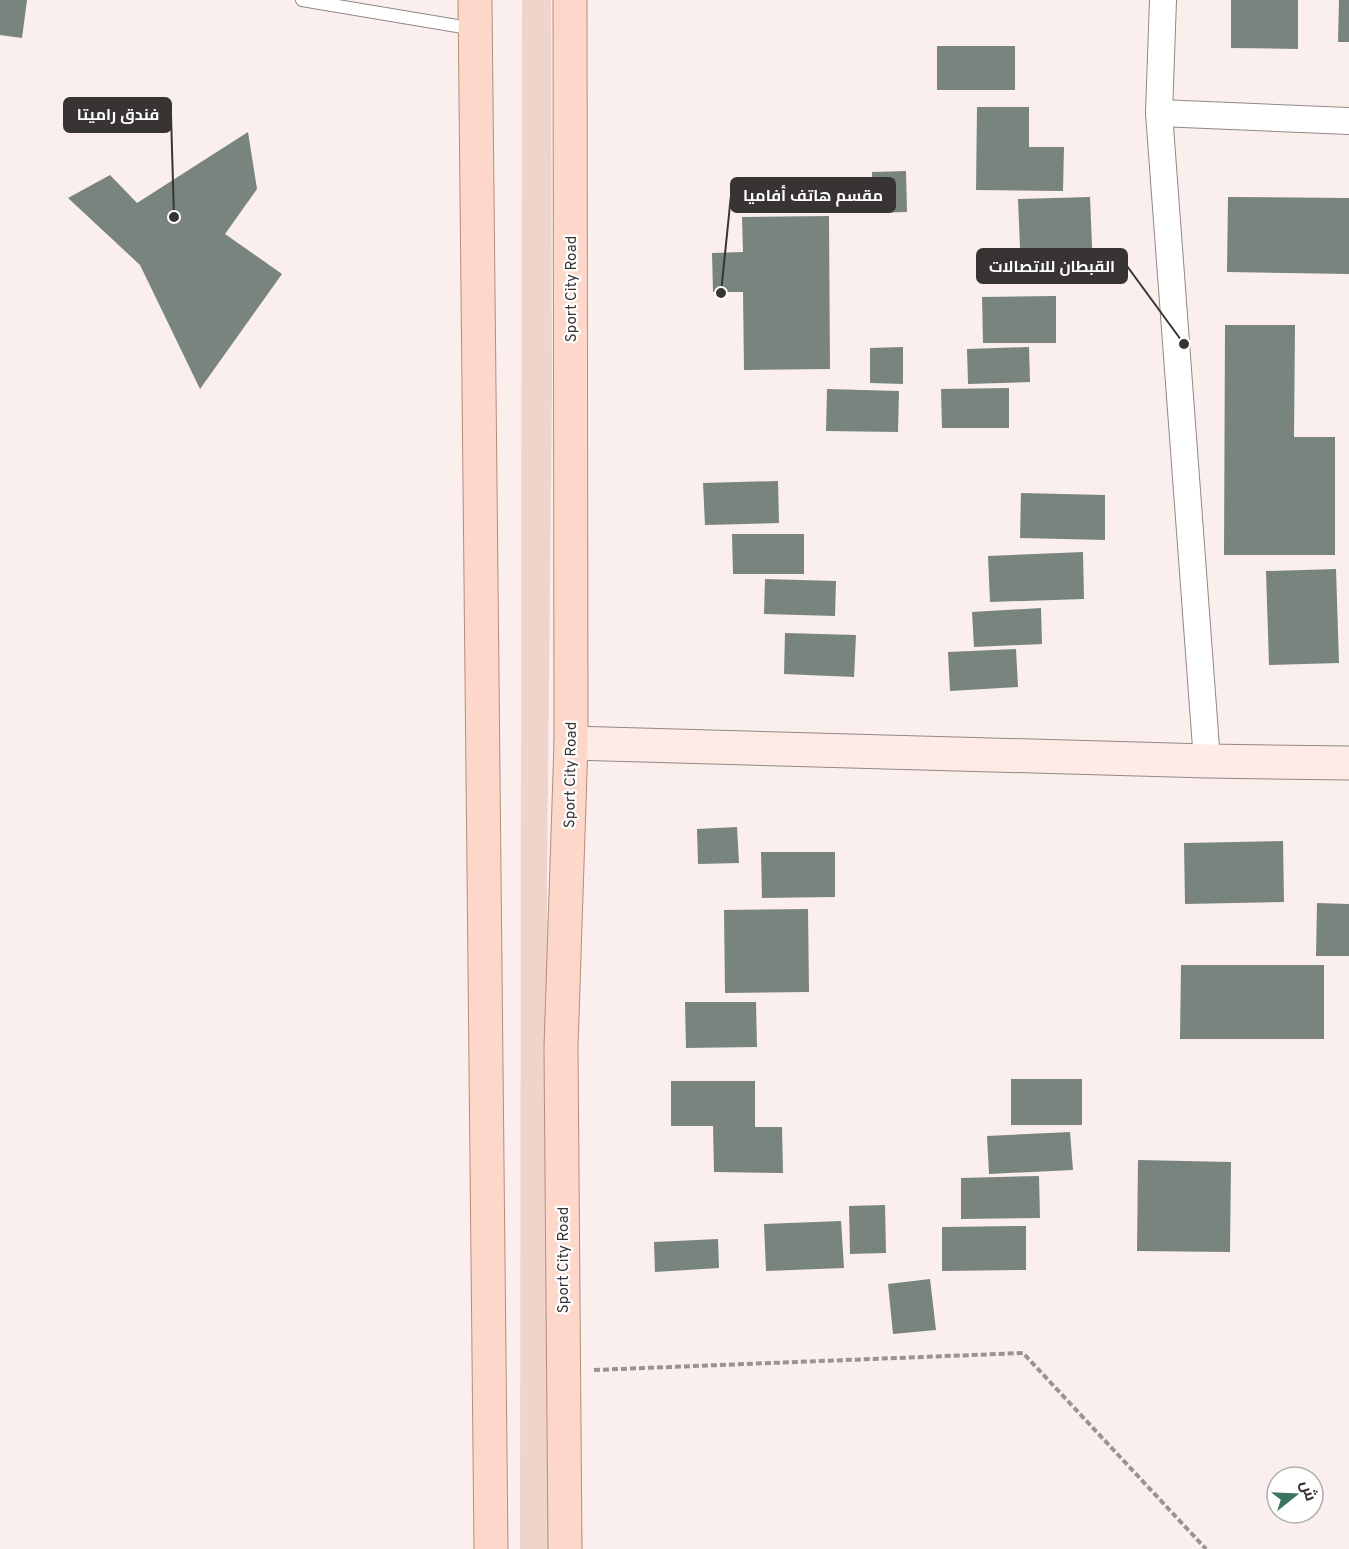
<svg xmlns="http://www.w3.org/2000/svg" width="1349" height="1549" font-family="Overpass,Cairo,sans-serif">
<rect width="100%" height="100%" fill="#faefec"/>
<path fill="#efd4cb" d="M 522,0 L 551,0 L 552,389 L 547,879 L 549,1549 L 520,1549 Z"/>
<g fill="#7a847f">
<path d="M 0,0 L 27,0 L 22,38 L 0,35 Z"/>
<path d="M 1231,0 L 1298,0 L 1298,49 L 1231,48 Z"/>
<path d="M 1339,0 L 1349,0 L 1349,42 L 1338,42 Z"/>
<rect x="937" y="46" width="78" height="44"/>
<path d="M 977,107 L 1029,107 L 1029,147 L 1064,147 L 1063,191 L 976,190 Z"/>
<path d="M 248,132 L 257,189 L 225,234 L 282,274 L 200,389 L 140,265 L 68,198 L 110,175 L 137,203 Z"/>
<path d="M 906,171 L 907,212 L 873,213 L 872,172 Z"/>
<path d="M 1090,197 L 1093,270 L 1021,273 L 1018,199 Z"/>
<path d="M 1228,197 L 1349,198 L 1349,274 L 1227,272 Z"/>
<path d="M 829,216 L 830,369 L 744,370 L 743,292 L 713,292 L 712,253 L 743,252 L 742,217 Z"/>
<path d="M 1056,296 L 1056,343 L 983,343 L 982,297 Z"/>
<path d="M 1225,325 L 1295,325 L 1294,437 L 1335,437 L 1335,555 L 1224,555 Z"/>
<path d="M 903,347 L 903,384 L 870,383 L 870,348 Z"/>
<path d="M 1029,347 L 1030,382 L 968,384 L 967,349 Z"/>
<path d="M 1009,388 L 1009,428 L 942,428 L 941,389 Z"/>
<path d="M 827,389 L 899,391 L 898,432 L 826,431 Z"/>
<path d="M 778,481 L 779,523 L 705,525 L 703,483 Z"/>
<path d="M 1021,493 L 1105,495 L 1105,540 L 1020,538 Z"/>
<path d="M 732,534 L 804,534 L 804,574 L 733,574 Z"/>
<path d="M 1083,552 L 1084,599 L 990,602 L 988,556 Z"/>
<path d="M 1336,569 L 1339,663 L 1269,665 L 1266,571 Z"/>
<path d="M 765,579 L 836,581 L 835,616 L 764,614 Z"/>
<path d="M 1041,608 L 1042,644 L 974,647 L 972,612 Z"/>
<path d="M 785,633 L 856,635 L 854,677 L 784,674 Z"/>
<path d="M 1016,649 L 1018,687 L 950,691 L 948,652 Z"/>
<path d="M 737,827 L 739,863 L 698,864 L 697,829 Z"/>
<path d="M 1283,841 L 1284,902 L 1185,904 L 1184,843 Z"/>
<path d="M 761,852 L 835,852 L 835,897 L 762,898 Z"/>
<path d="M 1317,903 L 1349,904 L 1349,956 L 1316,956 Z"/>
<path d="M 808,909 L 809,992 L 725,993 L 724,910 Z"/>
<path d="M 1181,965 L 1324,965 L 1324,1039 L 1180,1039 Z"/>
<path d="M 685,1002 L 756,1002 L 757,1047 L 686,1048 Z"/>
<rect x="1011" y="1079" width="71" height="46"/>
<path d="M 671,1081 L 755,1081 L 755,1127 L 782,1127 L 783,1173 L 714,1172 L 713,1126 L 671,1126 Z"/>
<path d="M 1070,1132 L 1073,1170 L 989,1174 L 987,1136 Z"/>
<path d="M 1138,1160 L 1231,1162 L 1230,1252 L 1137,1251 Z"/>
<path d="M 1039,1176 L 1040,1218 L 961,1219 L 961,1178 Z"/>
<path d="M 885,1205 L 886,1253 L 850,1254 L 849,1206 Z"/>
<path d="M 841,1221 L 844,1268 L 766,1271 L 764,1224 Z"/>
<path d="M 1026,1226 L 1026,1270 L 942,1271 L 942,1227 Z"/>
<path d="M 718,1239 L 719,1268 L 655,1272 L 654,1242 Z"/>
<path d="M 930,1279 L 936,1330 L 893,1334 L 888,1284 Z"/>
</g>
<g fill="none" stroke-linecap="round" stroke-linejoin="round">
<g stroke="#928885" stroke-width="14">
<path id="lane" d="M 302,0 L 475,29"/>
</g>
<g stroke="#928885" stroke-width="28">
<g id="street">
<path d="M 1163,0 L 1159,113 L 1207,761"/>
<path d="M 1159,113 L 1349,121"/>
</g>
</g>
<g stroke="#928885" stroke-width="35">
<path id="secondary" d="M 571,743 L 1207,761 L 1349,763"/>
</g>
<g stroke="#b78c7e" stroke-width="35">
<g id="primary">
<path d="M 475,0 L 491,1549"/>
<path d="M 565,1549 L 561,1047 L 571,743 L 570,0"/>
</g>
</g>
<path stroke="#9a9391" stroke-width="4" stroke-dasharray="6 3" stroke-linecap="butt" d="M 594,1370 L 1023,1353 L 1206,1549"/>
<use href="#lane" stroke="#fff" stroke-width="12"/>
<use href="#street" stroke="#fff" stroke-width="26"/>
<use href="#secondary" stroke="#feebe5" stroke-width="33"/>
<use href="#primary" stroke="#fdd7ca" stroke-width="33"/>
</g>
<g text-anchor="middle" stroke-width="4.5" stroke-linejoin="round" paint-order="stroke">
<g font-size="15" fill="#383433" stroke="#fff">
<text transform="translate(571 289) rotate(-90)" y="5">Sport City Road</text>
<text transform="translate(570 775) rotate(-89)" y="5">Sport City Road</text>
<text transform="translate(563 1260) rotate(-90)" y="5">Sport City Road</text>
</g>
</g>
<path fill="none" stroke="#383433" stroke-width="2" d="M174 217L171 115M721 293L731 195M1184 344L1127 266"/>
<g fill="#383433" stroke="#fff" stroke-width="2">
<circle cx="174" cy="217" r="6"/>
<circle cx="721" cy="293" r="6"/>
<circle cx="1184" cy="344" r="6"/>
</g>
<g fill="#383433" stroke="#383433" stroke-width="2">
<rect x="64" y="98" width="107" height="34" rx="6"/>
<rect x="731" y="178" width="164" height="34" rx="6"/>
<rect x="977" y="249" width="150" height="34" rx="6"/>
</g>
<g font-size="16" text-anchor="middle" font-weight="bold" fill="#fff">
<text x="118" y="120">فندق راميتا</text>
<text x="813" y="201">مقسم هاتف أفاميا</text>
<text x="1052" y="272">القبطان للاتصالات</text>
</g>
<g transform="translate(1295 1495) rotate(72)"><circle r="28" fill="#ffffff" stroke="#afaead" stroke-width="1.5"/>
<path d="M0-4.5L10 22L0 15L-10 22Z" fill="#39755f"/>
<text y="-9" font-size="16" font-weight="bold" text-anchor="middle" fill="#383433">ش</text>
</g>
</svg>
